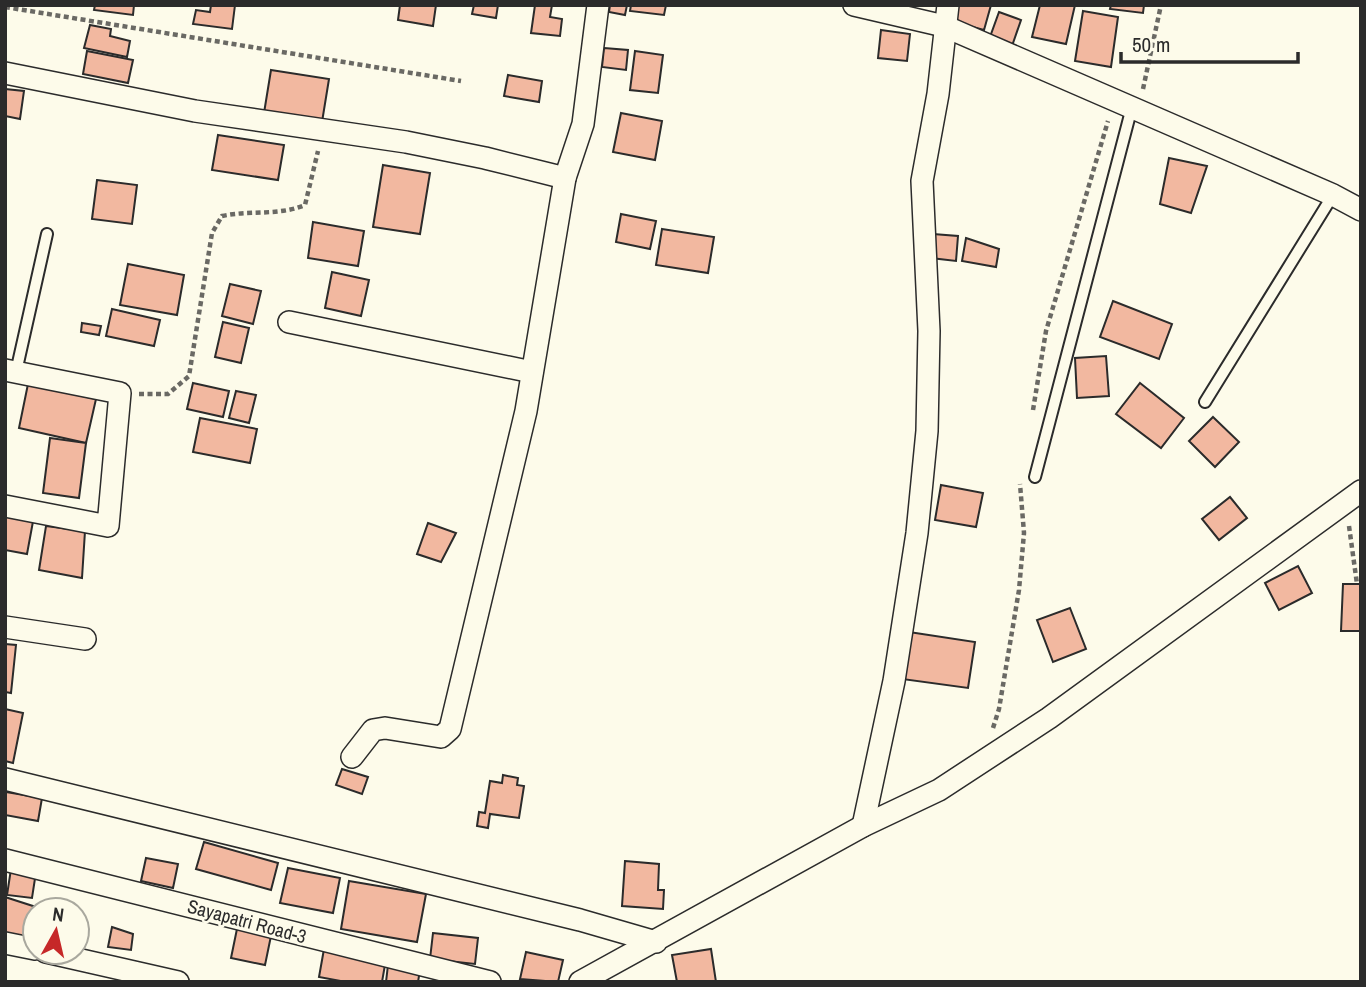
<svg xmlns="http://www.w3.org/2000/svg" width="1366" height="987" font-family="'Archivo Narrow',sans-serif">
<rect width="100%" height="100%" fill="#fdfbea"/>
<g fill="#f2b8a0" stroke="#2b2b2b" stroke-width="2">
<path d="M 95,5 L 134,5 L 133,15 L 94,10 Z"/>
<path d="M 211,5 L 235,5 L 232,29 L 193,24 L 196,10 L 210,12 Z"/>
<path d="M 400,5 L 436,5 L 433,26 L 398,20 Z"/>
<path d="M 474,5 L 498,5 L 496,18 L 472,14 Z"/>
<path d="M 535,5 L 552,5 L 550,17 L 562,19 L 560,36 L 531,33 Z"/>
<path d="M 610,5 L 627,5 L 625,15 L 609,12 Z"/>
<path d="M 631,5 L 666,5 L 664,15 L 630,11 Z"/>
<path d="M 954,5 L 991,5 L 984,30 L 950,21 Z"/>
<path d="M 1040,5 L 1075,5 L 1066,44 L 1032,37 Z"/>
<path d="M 1111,5 L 1144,5 L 1143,13 L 1110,9 Z"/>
<path d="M 1083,11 L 1118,17 L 1111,67 L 1075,61 Z"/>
<path d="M 999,12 L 1021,20 L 1012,46 L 990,37 Z"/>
<path d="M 90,25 L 111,29 L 110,36 L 130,41 L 127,57 L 84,48 Z"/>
<path d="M 881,30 L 910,34 L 907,61 L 878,58 Z"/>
<path d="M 604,48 L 628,50 L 626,70 L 602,67 Z"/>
<path d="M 87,51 L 133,60 L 128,83 L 83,74 Z"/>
<path d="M 635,51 L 663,55 L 658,93 L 630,90 Z"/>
<path d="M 271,70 L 329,79 L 322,122 L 264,113 Z"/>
<path d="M 508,75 L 542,81 L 539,102 L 504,96 Z"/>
<path d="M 5,89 L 24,91 L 20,119 L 5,116 Z"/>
<path d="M 621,113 L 662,121 L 655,160 L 613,152 Z"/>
<path d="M 218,135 L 284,145 L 278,180 L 212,170 Z"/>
<path d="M 1169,158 L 1207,166 L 1191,213 L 1160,204 Z"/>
<path d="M 383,165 L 430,173 L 420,234 L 373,227 Z"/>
<path d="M 97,180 L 137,185 L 132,224 L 92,219 Z"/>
<path d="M 621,214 L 656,221 L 650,249 L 616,242 Z"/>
<path d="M 313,222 L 364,231 L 358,266 L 308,258 Z"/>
<path d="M 662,229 L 714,237 L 708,273 L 656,265 Z"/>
<path d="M 933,234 L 958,236 L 956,261 L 931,258 Z"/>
<path d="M 966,238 L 999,249 L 996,267 L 962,261 Z"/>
<path d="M 128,264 L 184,275 L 177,315 L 120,305 Z"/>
<path d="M 332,272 L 369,280 L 361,316 L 325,308 Z"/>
<path d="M 230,284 L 261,291 L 253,324 L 222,316 Z"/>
<path d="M 1113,301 L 1172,324 L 1159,359 L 1100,337 Z"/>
<path d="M 112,309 L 160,320 L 154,346 L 106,336 Z"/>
<path d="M 223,322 L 249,328 L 241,363 L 215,357 Z"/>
<path d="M 82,323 L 101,326 L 99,335 L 81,332 Z"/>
<path d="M 1106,356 L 1109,396 L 1077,398 L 1075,358 Z"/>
<path d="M 193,383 L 229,391 L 223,417 L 187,409 Z"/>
<path d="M 1140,383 L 1184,418 L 1161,448 L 1116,414 Z"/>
<path d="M 28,384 L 96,399 L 86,443 L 19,428 Z"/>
<path d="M 236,391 L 256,395 L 249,423 L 229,418 Z"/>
<path d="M 1213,417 L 1239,442 L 1215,467 L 1189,441 Z"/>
<path d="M 200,418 L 257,429 L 250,463 L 193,452 Z"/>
<path d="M 50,438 L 86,443 L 79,498 L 43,493 Z"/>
<path d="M 941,485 L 983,493 L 976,527 L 935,520 Z"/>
<path d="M 1230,497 L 1247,518 L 1219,540 L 1202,519 Z"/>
<path d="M 5,511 L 34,516 L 27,554 L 5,550 Z"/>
<path d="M 428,523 L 456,533 L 441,562 L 417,554 Z"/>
<path d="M 46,526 L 85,531 L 82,578 L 39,570 Z"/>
<path d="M 1298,566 L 1312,593 L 1279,610 L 1265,583 Z"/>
<path d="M 1343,584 L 1361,584 L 1361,631 L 1341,631 Z"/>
<path d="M 1070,608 L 1086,649 L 1053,662 L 1037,620 Z"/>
<path d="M 909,632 L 975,642 L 968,688 L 902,679 Z"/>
<path d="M 5,644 L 16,645 L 11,693 L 5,692 Z"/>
<path d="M 5,709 L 23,713 L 13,763 L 5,761 Z"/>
<path d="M 342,769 L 368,777 L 362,794 L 336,785 Z"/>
<path d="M 503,775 L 518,778 L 517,785 L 524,786 L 519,818 L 490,814 L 488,828 L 477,826 L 479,812 L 485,813 L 490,781 L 502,783 Z"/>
<path d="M 6,792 L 42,798 L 38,821 L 5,815 Z"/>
<path d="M 204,842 L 278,863 L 271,890 L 196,869 Z"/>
<path d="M 146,858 L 178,864 L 173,888 L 141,881 Z"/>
<path d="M 625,861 L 659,864 L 658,890 L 664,890 L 663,909 L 622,906 Z"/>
<path d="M 288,868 L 340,878 L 333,913 L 280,903 Z"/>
<path d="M 11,869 L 36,872 L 32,898 L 7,895 Z"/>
<path d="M 349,881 L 426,894 L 417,942 L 341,929 Z"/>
<path d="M 5,897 L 36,907 L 26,940 L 5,933 Z"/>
<path d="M 238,924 L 272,931 L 265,965 L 231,958 Z"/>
<path d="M 112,927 L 133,934 L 131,950 L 108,947 Z"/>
<path d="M 433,933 L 478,938 L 475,964 L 430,959 Z"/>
<path d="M 324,949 L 386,959 L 382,982 L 346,982 L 319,977 Z"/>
<path d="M 711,949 L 716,982 L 677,982 L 672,955 Z"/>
<path d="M 526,952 L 563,960 L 558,982 L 520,979 Z"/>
<path d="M 388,965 L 420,970 L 418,982 L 386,982 Z"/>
</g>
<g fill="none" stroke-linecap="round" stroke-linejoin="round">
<g stroke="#2b2b2b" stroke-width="14">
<g id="service">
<path d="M 16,372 L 47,234"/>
<path d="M 1205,402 L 1333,195"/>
<path d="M 1035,477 L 1132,107"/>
</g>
</g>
<g stroke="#2b2b2b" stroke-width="24">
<g id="minor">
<path d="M 854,5 L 944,26 L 1333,195 L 1361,210"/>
<path d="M 5,73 L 195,111 L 406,142 L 485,158 L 565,178 L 583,124 L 598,5"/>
<path d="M 289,322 L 532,372"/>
<path d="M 5,370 L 120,393 L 108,526 L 5,506"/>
<path d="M 5,627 L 85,639"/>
<path d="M 352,757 L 373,730 L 385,728 L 441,737 L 450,729 L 526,411 L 565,178"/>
<path d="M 5,779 L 580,920 L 656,942"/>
<path d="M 863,826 L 894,681 L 917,533 L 927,431 L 929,331 L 922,181 L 938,94 L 948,5"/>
<path d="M 5,860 L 490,982"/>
<path d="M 5,943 L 35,949"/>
<path d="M 46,952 L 178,982"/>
<path d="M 580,982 L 863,826 L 939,790 L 1049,718 L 1361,491"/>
</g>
</g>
<g stroke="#6a6964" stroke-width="4.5" stroke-dasharray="5 3.5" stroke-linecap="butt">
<path d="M 5,7 L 461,81"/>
<path d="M 1143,89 L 1161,5"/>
<path d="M 139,394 L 168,394 L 189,376 L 212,233 L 222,216 C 250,210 279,216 305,205 L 318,151"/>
<path d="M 1033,410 L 1046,331 L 1108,121"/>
<path d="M 1349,526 L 1357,584"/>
<path d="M 993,728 L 999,709 L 1019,590 L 1024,533 L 1020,484"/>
</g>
<use href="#service" stroke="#fdfbea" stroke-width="10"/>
<use href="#minor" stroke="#fdfbea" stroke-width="21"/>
</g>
<g text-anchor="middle" stroke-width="5" stroke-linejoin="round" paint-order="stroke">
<g font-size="19" fill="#2b2b2b" stroke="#fdfbea">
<text transform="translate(247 921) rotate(15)" y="7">Sayapatri Road-3</text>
</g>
</g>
<rect width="1366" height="987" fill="none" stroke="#2b2b2b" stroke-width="14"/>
<g transform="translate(56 931) rotate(8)"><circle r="33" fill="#fdfbea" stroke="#a9a89e" stroke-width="2"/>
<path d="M0-5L12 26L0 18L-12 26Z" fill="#c62828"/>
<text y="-10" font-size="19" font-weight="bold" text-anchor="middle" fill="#2b2b2b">N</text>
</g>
<path d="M1121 52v10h177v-10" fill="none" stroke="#2b2b2b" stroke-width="3.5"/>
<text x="1132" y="52" font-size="21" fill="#2b2b2b" stroke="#fdfbea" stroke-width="5" paint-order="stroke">50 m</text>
</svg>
